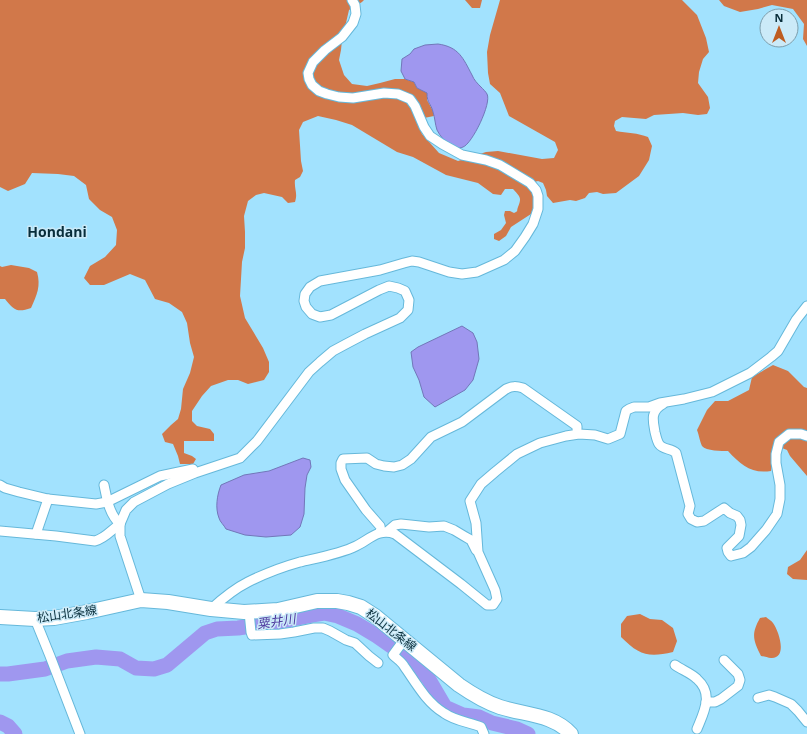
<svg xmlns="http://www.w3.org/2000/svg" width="807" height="734" font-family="'Open Sans','Noto Sans JP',sans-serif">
<rect width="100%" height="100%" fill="#a2e2fe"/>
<g fill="#d1784a">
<path d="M 0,0 L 364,0 L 362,2 L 349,10 L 342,40 L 341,50 L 339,60 L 344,75 L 352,84 L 367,86 L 380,83 L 395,79 L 405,79 L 414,82 L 417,88 L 427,92 L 427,100 L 433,111 L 434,116 L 424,118 L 418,125 L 422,134 L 439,153 L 458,161 L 486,152 L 498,151 L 542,159 L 554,158 L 558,150 L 555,142 L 509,116 L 500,93 L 490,84 L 488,73 L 487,52 L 490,35 L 500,0 L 682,0 L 697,15 L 706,38 L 709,52 L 703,59 L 699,72 L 698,83 L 708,97 L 710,108 L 707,114 L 698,115 L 683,113 L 654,115 L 646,119 L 622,117 L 615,121 L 614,126 L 616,131 C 627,133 638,133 648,137 L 652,146 L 649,160 L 639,176 L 616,193 L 603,194 L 597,192 L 589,193 L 585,198 L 576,201 L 570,200 L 553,203 L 547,196 L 546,190 L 543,183 L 538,181 L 534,182 L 534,201 L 533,208 L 531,214 L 511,227 L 506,236 L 499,241 L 494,239 L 494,234 L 501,230 L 506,223 L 504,215 L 505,211 L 510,211 L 514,213 C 519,210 516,213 518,207 C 522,197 520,197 513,189 L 505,189 L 501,195 L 493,194 L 478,183 L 446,175 L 413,157 L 397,152 L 352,125 L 336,120 L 318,116 L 303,122 L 299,130 L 301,161 L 303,171 L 300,177 L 295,180 C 294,189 298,193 295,202 L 288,203 L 282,197 L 264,193 L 256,195 L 248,201 L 244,216 L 245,232 L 245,248 L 242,262 L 240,296 L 245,318 L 263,348 L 269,362 L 269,372 L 264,380 L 248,384 L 238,380 L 228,380 L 211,386 L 202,396 L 192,411 L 192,421 L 197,426 L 210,429 L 214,434 L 214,441 L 184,441 L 184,453 L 192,456 L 196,459 L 193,464 L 180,464 L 178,456 L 173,444 L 165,442 L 162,434 L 171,425 L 178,419 L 181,409 L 183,389 L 190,373 L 194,357 L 190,343 L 187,323 L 182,312 L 169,303 L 155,299 L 145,280 L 130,274 L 104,285 L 90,285 L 84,278 L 90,266 L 105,257 L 116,245 L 117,230 L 112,217 L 100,210 L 89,199 L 86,185 L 74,176 L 58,174 L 32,173 L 25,184 L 8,191 L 0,187 Z"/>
<path d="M 465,0 L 482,0 L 480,8 L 472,8 Z"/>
<path d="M 719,0 L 807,0 L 807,46 L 803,39 L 804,24 L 793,9 L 772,5 L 758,9 L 740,12 L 724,6 Z"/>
<path d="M 11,265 L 29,268 L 37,272 C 41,286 37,295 31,308 C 17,313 14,310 5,299 L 0,299 L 0,266 L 2,267 Z"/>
<path d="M 773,365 L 788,371 L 804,387 L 807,388 L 807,476 L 790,456 L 787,450 L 782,448 L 773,454 L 771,471 C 751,474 741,465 728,451 C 722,451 706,451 702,446 C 700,442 699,435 697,430 L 707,410 L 715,401 L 728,401 L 749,390 L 752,377 Z"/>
<path d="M 807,550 L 807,580 L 793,579 L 787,574 L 788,567 L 800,560 Z"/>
<path d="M 640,614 L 650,619 L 662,620 L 673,628 L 677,641 L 673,652 C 648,658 639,655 621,637 L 621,624 L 627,616 Z"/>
<path d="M 766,617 C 768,619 772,621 773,623 C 779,631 788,659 771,658 C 768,658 764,656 761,656 C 753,640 751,634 760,618 Z"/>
</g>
<g fill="#9f97ef" stroke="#7277b9">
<path d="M 438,44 C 459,47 463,58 472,75 C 474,80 477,83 481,87 C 483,89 486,92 487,94 C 492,103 472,144 463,147 C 458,149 455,148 451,146 C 445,142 440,136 437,130 C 435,124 435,118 433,112 C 431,103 427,104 427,93 L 417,88 L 414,82 L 405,79 L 401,71 L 402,59 L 410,54 L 414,49 L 425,45 Z"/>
<path d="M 462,326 L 473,333 L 477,342 L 479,359 L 473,380 L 465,390 L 435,407 L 424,397 L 419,380 L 413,367 L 411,352 L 418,347 Z"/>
<path d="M 303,458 L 310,460 L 311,467 L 307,475 L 305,488 L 304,514 L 300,527 L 291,535 L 266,537 L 245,535 L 226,529 C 224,525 220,522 219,518 C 215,508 217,495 221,485 L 244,475 L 269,471 Z"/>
</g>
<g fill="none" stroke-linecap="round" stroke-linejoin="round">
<g stroke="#9f97ef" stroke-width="15">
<path d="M 0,674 L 8,674 L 45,669 L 67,661 L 96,657 L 120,659 L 136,668 L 154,669 L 167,665 L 205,633 L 217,629 L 238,628 L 267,624 L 313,615 L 324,613 L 338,616 L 357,624 L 377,636 L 407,657 L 428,678 L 445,707 L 463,715 L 479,717 L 492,723 L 517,729 L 528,734"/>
<path d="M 0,722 L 8,726 L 15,734"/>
</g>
<g stroke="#66b8da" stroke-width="11">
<g id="minor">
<path d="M 663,404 C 650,411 653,421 655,432 C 656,436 657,441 659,444 C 663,450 671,448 676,453 L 690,506 L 688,514 L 691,519 L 697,522 L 704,521 L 724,508 L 730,513 L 737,516 L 740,520 L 741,525 L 739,536 L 727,548 L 728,552 L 731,556 L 743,553 L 751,547 L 766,530 L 777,514 L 780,499 L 780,485 L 776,463 L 776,454 L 779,442 L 789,434 L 801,434 L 807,436"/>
<path d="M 0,485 L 5,488 L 19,492 L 48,499 L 96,504 L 107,502 L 160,476 L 193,469"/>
<path d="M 104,485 C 107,499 109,514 120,524"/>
<path d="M 0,531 L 56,536 L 95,541 C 106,538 111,530 120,524"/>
<path d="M 388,531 L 395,525 L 401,524 L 429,527 L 444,526 L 454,530 L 464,536 L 471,540 L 476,550"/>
<path d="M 381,532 L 380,526 L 366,510 L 345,480 L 341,469 L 341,463 L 343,459 L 367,458 L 376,464 L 384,466 L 394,467 L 402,465 L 411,459 L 431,437 L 462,422 L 506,389 C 512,386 516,386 523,388 L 577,426 L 577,429"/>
<path d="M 36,534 L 48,499"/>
<path d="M 141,600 L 120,536 L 120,524 L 126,510 L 134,502 L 168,484 L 195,473 L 240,458 L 257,441 L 309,372 L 320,362 L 333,351 L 346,344 L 365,334 L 400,318 L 408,310 L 409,300 L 405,291 L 398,288 L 389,286 L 379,290 L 331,315 L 320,317 L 312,314 L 306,307 L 304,301 L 305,294 L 310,287 L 320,281 L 380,270 L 404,263 L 412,261 L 419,262 L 449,272 L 462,274 L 477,272 L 504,260 L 515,251 L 525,237 L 533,224 L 538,209 L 538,196 L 536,190 L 530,183 L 500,165 L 486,160 L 462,155 L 442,144 L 430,136 L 424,127 L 415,106 L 410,99 L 398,94 L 384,93 L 353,98 L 339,97 L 327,94 L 319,91 L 312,85 L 309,79 L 308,73 L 313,62 L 325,50 L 342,37 L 353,23 L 356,14 L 355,5 L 352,0"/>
<path d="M 211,609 C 222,599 234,589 248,582 C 264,574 282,567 300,562 C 317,558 340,554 356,546 C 370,539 379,528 395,534 L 461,584 L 487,605 L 493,605 L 497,599 L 495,590 L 478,552 L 476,523 L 470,501 L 481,484 L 495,472 L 517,454 L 540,443 L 566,436 L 579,434 L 595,435 L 608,439 L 620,434 L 626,411 L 629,409 L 634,407 L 649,407 L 660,403 L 684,399 L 712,392 L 750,373 L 771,357 L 778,351 L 796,320 L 807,306"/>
<path d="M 249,612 L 251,632 L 252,635 L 280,634 L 294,632 L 314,628 L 323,628 L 330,631 L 346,640 L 355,643 L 369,656 L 378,663"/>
<path d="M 35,619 L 50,656 L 80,734"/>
<path d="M 404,640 L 393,655 C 397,659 402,662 404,666 C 416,683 426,702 444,713 C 455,721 469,722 481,727 L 484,734"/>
<path d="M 675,665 C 682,670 691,673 697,679 C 714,694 704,712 697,729"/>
<path d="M 758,698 L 769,695 L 775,697 L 791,704 L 798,711 L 807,722"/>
<path d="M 706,702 L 715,702 L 721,699 L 738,686 L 740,680 L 738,674 L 724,660"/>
</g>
</g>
<g stroke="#66b8da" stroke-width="16">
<path id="primary" d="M 0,617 L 35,619 L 54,618 L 87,612 L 141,600 L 168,602 L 211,609 L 244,612 L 278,610 L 317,601 L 337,601 L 348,603 L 361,607 L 375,616 L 459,685 C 472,694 485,702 500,707 C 525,715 553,714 571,734"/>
</g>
<use href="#minor" stroke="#fff" stroke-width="9"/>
<use href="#primary" stroke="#fff" stroke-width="14"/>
</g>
<g text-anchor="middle" stroke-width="3" stroke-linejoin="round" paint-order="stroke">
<g font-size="12" fill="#082d3a" stroke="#cbeaf8">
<text transform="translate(67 614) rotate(-8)" y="4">松山北条線</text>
<text transform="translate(391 630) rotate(38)" y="4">松山北条線</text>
</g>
<g font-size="13" font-style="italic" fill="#4c379d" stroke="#cbeaf8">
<text transform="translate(276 621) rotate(-8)" y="5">粟井川</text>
</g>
<g font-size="14" font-weight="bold" fill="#082d3a" stroke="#cbeaf8">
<text x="57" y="237">Hondani</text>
</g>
</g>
<g transform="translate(779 28)"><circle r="19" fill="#cbeaf8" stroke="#7d9eac"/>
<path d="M0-3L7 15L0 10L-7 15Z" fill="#be5c21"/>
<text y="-6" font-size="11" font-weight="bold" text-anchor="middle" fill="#082d3a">N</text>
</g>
</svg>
